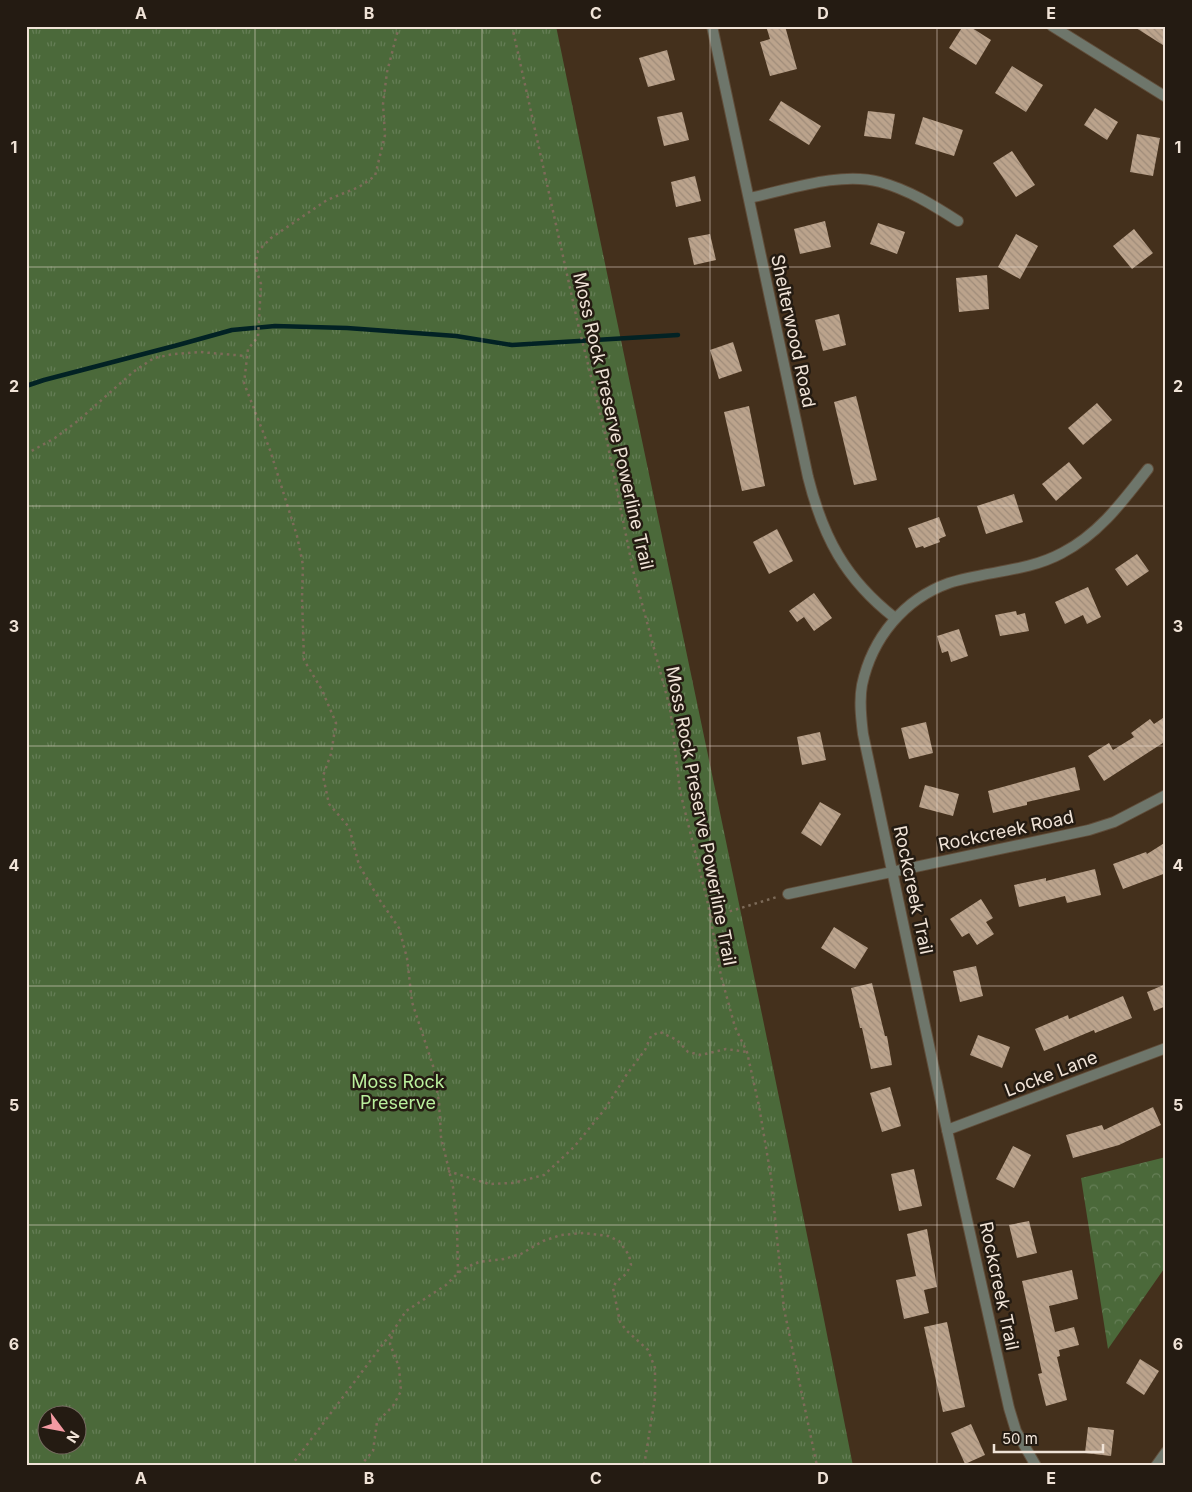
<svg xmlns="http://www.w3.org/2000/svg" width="1192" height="1492" font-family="Inter,sans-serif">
<defs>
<pattern id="forest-crowns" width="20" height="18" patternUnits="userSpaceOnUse" patternTransform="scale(1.25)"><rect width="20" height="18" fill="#4b693a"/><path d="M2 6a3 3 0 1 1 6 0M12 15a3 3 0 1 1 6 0" fill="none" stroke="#657e56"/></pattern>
<pattern id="park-tufts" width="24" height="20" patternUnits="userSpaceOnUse" patternTransform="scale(1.25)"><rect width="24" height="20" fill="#4b693a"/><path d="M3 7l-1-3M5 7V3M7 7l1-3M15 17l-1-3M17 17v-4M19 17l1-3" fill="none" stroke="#657e56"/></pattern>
<pattern id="building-back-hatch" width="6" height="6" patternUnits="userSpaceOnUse" patternTransform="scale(1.25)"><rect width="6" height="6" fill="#bba38c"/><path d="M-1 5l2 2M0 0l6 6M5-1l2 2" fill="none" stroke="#9e8b79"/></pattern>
</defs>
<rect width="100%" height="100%" fill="#44301c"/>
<path fill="url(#forest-crowns)" d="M 1166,1157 L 1166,1266 L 1108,1349 L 1081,1178 Z"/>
<path fill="url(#park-tufts)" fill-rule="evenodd" d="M 26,26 L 556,26 C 654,506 759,985 853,1466 L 26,1466 ZM 48,1414 L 78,1414 L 78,1444 L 48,1444 Z"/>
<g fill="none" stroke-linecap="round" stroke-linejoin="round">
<path stroke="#022224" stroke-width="4.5" d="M 26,386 L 44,380 L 178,345 L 232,330 L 275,326 L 347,328 L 456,336 L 512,345 L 678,335"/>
</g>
<g fill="url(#building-back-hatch)">
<path d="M 766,26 L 785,26 L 797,69 L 770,76 L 760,42 L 770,39 Z"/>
<path d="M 963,26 L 969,26 L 991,40 L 976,65 L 949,48 Z"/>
<path d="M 1133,26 L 1166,26 L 1166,47 Z"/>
<path d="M 667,50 L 675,80 L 648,87 L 639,58 Z"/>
<path d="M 1012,66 L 1043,85 L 1026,112 L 995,93 Z"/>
<path d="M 781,101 L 821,126 L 809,145 L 769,120 Z"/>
<path d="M 1095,108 L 1118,122 L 1107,140 L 1084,125 Z"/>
<path d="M 868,111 L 895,114 L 891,139 L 864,136 Z"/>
<path d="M 682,112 L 689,140 L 664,146 L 657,117 Z"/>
<path d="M 923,117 L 963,130 L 954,156 L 915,144 Z"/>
<path d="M 1137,134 L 1160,138 L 1153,176 L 1130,172 Z"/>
<path d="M 1012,151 L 1035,185 L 1016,197 L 993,163 Z"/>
<path d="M 695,176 L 701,201 L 676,207 L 671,182 Z"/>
<path d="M 825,221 L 831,247 L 800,254 L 794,229 Z"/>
<path d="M 878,223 L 905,232 L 897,254 L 870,244 Z"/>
<path d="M 1134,229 L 1153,253 L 1132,269 L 1113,246 Z"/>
<path d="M 710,234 L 716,260 L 694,265 L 688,238 Z"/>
<path d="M 1016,234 L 1038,246 L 1020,279 L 998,267 Z"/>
<path d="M 987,275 L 989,309 L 959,312 L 956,278 Z"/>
<path d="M 839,314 L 846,345 L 823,351 L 815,320 Z"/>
<path d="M 733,342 L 742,371 L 719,379 L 710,350 Z"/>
<path d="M 856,396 L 877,480 L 854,485 L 834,402 Z"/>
<path d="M 1097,403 L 1112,420 L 1083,445 L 1068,428 Z"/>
<path d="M 749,406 L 765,486 L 742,491 L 724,412 Z"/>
<path d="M 1069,462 L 1082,478 L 1056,501 L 1042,484 Z"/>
<path d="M 1014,494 L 1023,522 L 986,534 L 977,506 Z"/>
<path d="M 939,517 L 946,536 L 939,539 L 940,542 L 924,548 L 923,546 L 916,548 L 908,528 Z"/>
<path d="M 777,529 L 793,561 L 769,574 L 753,542 Z"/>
<path d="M 1137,554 L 1149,571 L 1127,586 L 1115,569 Z"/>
<path d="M 1088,587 L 1101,617 L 1087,624 L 1083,615 L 1065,624 L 1055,602 Z"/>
<path d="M 814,593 L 832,618 L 814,631 L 804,617 L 797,622 L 789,611 Z"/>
<path d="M 1016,611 L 1017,615 L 1025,613 L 1029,631 L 1000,636 L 995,615 Z"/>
<path d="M 959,629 L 968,656 L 951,662 L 948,651 L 942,653 L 937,636 Z"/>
<path d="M 1166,716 L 1166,741 L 1104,781 L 1088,756 L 1109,743 L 1113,750 L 1134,737 L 1131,733 L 1150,719 L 1154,724 Z"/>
<path d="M 926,722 L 933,753 L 909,759 L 901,728 Z"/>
<path d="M 820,732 L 826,760 L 802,765 L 797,737 Z"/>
<path d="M 1075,767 L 1080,790 L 1027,802 L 1027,805 L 993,813 L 988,791 Z"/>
<path d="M 925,785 L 959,794 L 953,816 L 919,807 Z"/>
<path d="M 820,802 L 841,814 L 821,846 L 801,833 Z"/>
<path d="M 1166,842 L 1166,873 L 1123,889 L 1113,864 L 1146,852 L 1147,854 Z"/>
<path d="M 1095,869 L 1101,895 L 1067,903 L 1065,896 L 1019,907 L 1014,885 L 1046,878 L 1046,881 Z"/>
<path d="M 981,899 L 993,918 L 986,922 L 994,934 L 977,945 L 969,933 L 962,937 L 950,919 Z"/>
<path d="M 834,927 L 868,948 L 855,969 L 821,948 Z"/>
<path d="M 976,966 L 983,996 L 960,1002 L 953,971 Z"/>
<path d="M 872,983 L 885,1036 L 887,1036 L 892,1065 L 871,1069 L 862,1028 L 860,1028 L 851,988 Z"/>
<path d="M 1166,984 L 1166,1006 L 1154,1011 L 1147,992 Z"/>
<path d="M 1123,996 L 1132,1018 L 1095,1033 L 1094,1030 L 1044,1051 L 1035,1029 L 1068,1015 L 1069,1019 Z"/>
<path d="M 978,1035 L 1010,1047 L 1002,1068 L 970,1055 Z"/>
<path d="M 890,1087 L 901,1126 L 882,1132 L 870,1093 Z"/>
<path d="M 1153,1107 L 1161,1125 L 1119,1145 L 1073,1158 L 1066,1135 L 1102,1125 L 1104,1130 Z"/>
<path d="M 1013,1146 L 1031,1155 L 1014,1188 L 996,1179 Z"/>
<path d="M 914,1169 L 922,1206 L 899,1211 L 891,1174 Z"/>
<path d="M 1029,1221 L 1037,1253 L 1017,1258 L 1009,1225 Z"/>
<path d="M 927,1229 L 937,1287 L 924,1290 L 929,1313 L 904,1319 L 896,1280 L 916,1276 L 907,1234 Z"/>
<path d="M 1072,1270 L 1078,1299 L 1049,1306 L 1055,1332 L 1074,1327 L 1079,1345 L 1059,1350 L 1060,1356 L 1057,1357 L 1067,1400 L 1046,1406 L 1038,1374 L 1042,1373 L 1022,1281 Z"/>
<path d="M 947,1322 L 965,1407 L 943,1412 L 924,1327 Z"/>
<path d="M 1140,1359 L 1159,1371 L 1144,1395 L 1126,1383 Z"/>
<path d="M 971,1424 L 985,1455 L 965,1464 L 951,1433 Z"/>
<path d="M 1088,1427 L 1114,1430 L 1111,1456 L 1085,1453 Z"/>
</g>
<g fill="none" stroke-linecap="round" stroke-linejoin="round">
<g stroke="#604d3a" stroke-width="12">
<g id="minor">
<path d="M 712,26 L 808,477 C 823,537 845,579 895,618"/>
<path d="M 1052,26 L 1166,97"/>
<path d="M 749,198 C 788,190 840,171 880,182 C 909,190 933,205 958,221"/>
<path d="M 788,894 L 1089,830 L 1114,822 L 1166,795"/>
<path d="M 947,1130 L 1166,1048"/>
<path d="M 1036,1466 L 1016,1431 L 1009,1408 L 947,1130 L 863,734 C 861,718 859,701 862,685 C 872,638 904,599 949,583 C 986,571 1027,572 1062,553 C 1099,534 1123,501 1148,469"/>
<path d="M 1156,1466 L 1166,1452"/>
</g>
</g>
<g stroke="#7d6b59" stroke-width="2.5" stroke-dasharray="2.5 4" stroke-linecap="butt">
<path d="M 399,26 L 387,72 L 383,104 L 385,135 L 375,176 L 359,187 L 327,200 L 271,238 L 258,251 L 255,266 L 261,284 L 258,337 L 248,349 L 244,383 L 270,450 L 297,536 L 303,565 L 302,597 L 304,660 L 322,690 L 336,723 L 331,754 L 323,776 L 329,804 L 349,827 L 359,865 L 379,899 L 399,928 L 407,958 L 412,1002 L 433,1066 L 439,1102 L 441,1137 L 453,1187 L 457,1227 L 458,1273"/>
<path d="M 512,26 L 578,324 L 607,441 L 633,570 L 670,708 L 680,791 L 708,904 L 721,976 L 735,1027 L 747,1052 L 759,1106 L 771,1177 L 784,1309 L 817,1466"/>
<path d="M 26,454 L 55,438 L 79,420 L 133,372 L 154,358 L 174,354 L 200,352 L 246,356"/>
<path d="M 711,917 L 777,897"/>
<path d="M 448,1171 L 489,1184 L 513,1183 L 544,1175 L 574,1147 L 605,1109 L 627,1074 L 645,1050 L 651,1036 L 660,1032 L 677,1040 L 688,1052 L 701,1055 L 726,1049 L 747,1052"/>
<path d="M 291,1466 L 392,1332"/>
<path d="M 360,1466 L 373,1451 L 377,1422 L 393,1406 L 401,1391 L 399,1367 L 390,1344 L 393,1331 L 406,1311 L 446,1285 L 458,1273 L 467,1267 L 479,1262 L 504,1259 L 521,1254 L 543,1241 L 561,1235 L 584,1233 L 608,1236 L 619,1241 L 629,1255 L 631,1265 L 626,1274 L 616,1282 L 613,1288 L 620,1322 L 626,1330 L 648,1350 L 655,1368 L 655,1398 L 644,1466"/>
</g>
<use href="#minor" stroke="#6e766b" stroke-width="10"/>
</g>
<path fill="none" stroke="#f0e3d7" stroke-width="1" stroke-opacity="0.55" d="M 255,26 L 255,1466M 482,26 L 482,1466M 710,26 L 710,1466M 937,26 L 937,1466M 26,267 L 1166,267M 26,506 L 1166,506M 26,746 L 1166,746M 26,986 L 1166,986M 26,1225 L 1166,1225"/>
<g text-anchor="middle" stroke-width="5" stroke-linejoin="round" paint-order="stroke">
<g font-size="18" fill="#f0e3d7" stroke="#241b12">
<text transform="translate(793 331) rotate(78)" y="6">Shelterwood Road</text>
<text transform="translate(613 421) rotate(77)" y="6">Moss Rock Preserve Powerline Trail</text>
<text transform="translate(701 816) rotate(79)" y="6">Moss Rock Preserve Powerline Trail</text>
<text transform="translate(1006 831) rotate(-12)" y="6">Rockcreek Road</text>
<text transform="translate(913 890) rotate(78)" y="6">Rockcreek Trail</text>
<text transform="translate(1051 1074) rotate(-21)" y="6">Locke Lane</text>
<text transform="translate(999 1286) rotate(78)" y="6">Rockcreek Trail</text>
</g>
<g font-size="18" fill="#baf09d" stroke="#241b12">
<text x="398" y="1088">Moss Rock<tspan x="398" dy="21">Preserve</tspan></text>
</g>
</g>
<rect width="1192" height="1492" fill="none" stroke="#241b12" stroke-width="55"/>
<g transform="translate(62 1430) rotate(122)"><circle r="24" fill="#241b12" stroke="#766b61"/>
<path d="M0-4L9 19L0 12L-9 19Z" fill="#f49aa2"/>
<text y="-8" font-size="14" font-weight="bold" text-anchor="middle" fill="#f0e3d7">N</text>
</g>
<path d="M994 1444v8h109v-8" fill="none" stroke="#f0e3d7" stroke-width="2.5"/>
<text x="1002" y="1444" font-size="15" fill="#f0e3d7" stroke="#241b12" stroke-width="4" paint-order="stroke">50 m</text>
<rect x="28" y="28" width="1136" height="1436" fill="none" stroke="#f0e3d7" stroke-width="2"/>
<g font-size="16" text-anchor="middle" font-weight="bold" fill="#f0e3d7">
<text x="141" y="19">A</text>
<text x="369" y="19">B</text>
<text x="596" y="19">C</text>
<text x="823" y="19">D</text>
<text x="1051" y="19">E</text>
<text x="14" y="153">1</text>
<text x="1178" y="153">1</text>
<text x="14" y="392">2</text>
<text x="1178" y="392">2</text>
<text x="14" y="632">3</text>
<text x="1178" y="632">3</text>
<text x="14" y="871">4</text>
<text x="1178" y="871">4</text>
<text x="14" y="1111">5</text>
<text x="1178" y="1111">5</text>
<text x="14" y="1350">6</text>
<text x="1178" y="1350">6</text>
<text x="141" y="1484">A</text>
<text x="369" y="1484">B</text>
<text x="596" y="1484">C</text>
<text x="823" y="1484">D</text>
<text x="1051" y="1484">E</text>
</g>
</svg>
